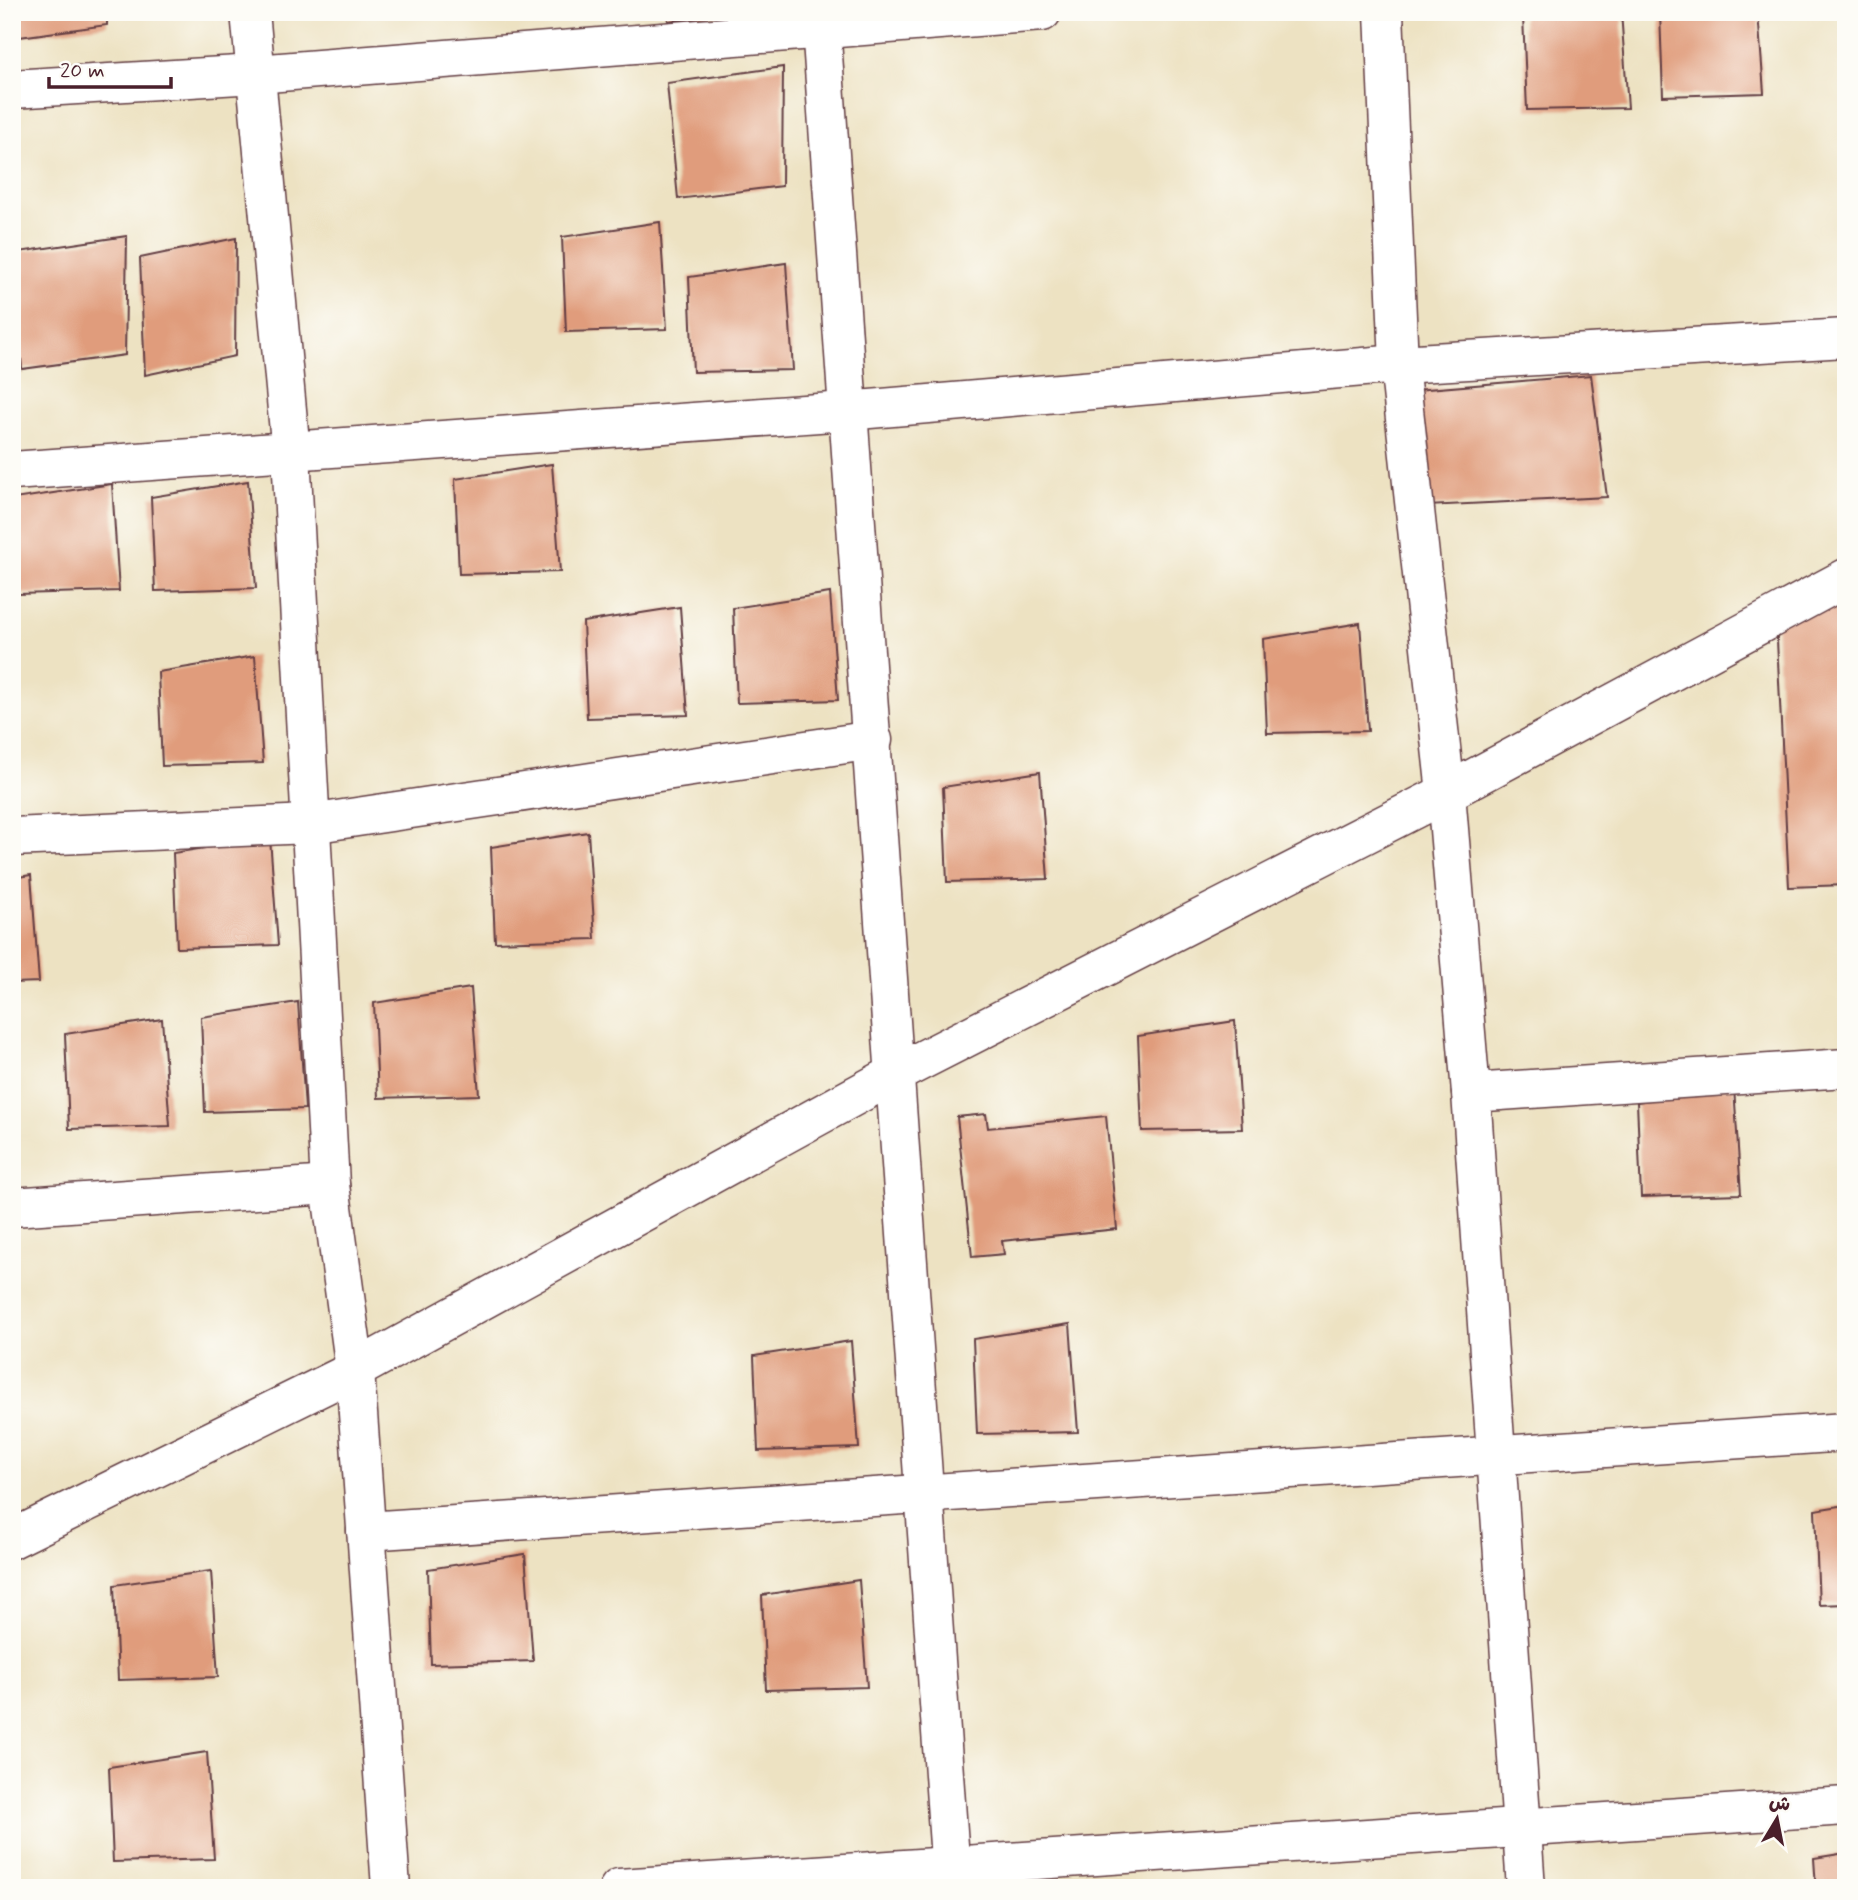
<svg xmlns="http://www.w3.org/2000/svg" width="1858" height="1900" font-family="Mynerve,'Playpen Sans Arabic',sans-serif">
<rect width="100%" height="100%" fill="#fdfcf7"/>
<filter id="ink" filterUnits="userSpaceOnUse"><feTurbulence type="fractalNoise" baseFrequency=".0143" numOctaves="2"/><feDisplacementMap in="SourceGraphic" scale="14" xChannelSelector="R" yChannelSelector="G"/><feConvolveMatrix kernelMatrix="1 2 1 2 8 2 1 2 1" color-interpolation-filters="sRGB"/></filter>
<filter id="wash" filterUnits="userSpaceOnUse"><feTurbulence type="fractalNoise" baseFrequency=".00686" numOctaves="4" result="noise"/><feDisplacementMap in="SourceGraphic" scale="28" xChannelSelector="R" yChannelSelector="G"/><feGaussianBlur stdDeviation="1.57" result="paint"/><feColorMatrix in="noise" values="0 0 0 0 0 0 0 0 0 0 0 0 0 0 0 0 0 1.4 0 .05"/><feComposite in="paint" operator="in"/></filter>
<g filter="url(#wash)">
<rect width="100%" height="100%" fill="#ede2c2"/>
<g id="blocks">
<g fill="#e09c7b">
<path d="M 12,12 L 107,12 L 107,25 L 12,38 Z"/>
<path d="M 667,12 L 722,12 L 723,14 L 668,21 Z"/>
<path d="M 1547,12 L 1621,12 L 1628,108 L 1527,110 L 1523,16 Z"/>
<path d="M 1660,12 L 1758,12 L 1764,93 L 1663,96 Z"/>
<path d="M 783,67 L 782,186 L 678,199 L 667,83 Z"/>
<path d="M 660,222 L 667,329 L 566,332 L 562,237 Z"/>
<path d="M 127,236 L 125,355 L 22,369 L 12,253 Z"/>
<path d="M 236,238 L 235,356 L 145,375 L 140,258 Z"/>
<path d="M 786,263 L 793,370 L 693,372 L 689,277 Z"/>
<path d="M 1591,375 L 1607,497 L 1427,506 L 1416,390 Z"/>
<path d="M 552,464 L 560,572 L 459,574 L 455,479 Z"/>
<path d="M 248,481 L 256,588 L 155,591 L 151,497 Z"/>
<path d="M 112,484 L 119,591 L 18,594 L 14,499 Z"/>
<path d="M 1846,592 L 1846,885 L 1789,887 L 1775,599 Z"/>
<path d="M 830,593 L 838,700 L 737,703 L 733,608 Z"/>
<path d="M 680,607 L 688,715 L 587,718 L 583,622 Z"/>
<path d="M 1360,623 L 1368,731 L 1267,733 L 1263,639 Z"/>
<path d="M 255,656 L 263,763 L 162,766 L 158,672 Z"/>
<path d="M 1040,772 L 1048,879 L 947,882 L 943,787 Z"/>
<path d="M 588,832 L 595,939 L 495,942 L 491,847 Z"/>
<path d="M 270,838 L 278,945 L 177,948 L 173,853 Z"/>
<path d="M 31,875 L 39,982 L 12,983 L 12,878 Z"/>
<path d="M 471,988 L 479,1095 L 378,1098 L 374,1003 Z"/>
<path d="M 298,1002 L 305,1109 L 205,1112 L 201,1017 Z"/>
<path d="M 162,1019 L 170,1126 L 69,1129 L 65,1034 Z"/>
<path d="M 1235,1021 L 1242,1129 L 1142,1131 L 1138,1036 Z"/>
<path d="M 1734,1087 L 1741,1194 L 1641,1197 L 1637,1102 Z"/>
<path d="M 986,1114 L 988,1128 L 1106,1116 L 1117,1229 L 1002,1241 L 1004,1254 L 972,1257 L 957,1117 Z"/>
<path d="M 1070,1324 L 1078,1432 L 977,1434 L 973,1339 Z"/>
<path d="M 851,1341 L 859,1448 L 758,1451 L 754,1356 Z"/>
<path d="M 1846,1505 L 1846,1604 L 1819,1605 L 1815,1510 Z"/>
<path d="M 525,1554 L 533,1661 L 431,1664 L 428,1569 Z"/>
<path d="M 211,1571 L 218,1677 L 118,1680 L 114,1585 Z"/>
<path d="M 859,1580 L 867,1687 L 766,1690 L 762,1595 Z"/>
<path d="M 207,1752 L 214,1859 L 113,1862 L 109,1767 Z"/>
<path d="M 1846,1853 L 1846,1888 L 1816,1888 L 1814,1858 Z"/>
</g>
</g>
</g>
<g filter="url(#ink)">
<use href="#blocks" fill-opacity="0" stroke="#623c42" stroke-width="2"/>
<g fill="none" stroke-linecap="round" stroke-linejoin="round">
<g stroke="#623c42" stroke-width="41">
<g id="minor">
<path d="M 250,12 L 291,453 L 330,1185 L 355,1370 L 391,1888"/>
<path d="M 820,12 L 952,1888"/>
<path d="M 1384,12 L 1399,364 L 1446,793 L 1471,1093 L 1526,1888"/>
<path d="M 12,89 L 255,74 L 1042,12"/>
<path d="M 12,471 L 846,411 L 1399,364 L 1846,338"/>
<path d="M 12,837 L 310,824 L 873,740"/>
<path d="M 1471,1093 L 1846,1068"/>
<path d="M 12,1207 L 330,1185"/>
<path d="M 366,1531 L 1846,1432"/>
<path d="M 12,1539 L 355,1370 L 893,1075 L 1446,793 L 1846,578"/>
<path d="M 619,1888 L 1846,1806"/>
</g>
</g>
<use href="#minor" stroke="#fff" stroke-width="38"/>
</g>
</g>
<rect width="1858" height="1900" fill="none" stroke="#fdfcf7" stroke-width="42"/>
<g transform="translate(1777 1819) rotate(10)" stroke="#fdfcf7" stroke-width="5" paint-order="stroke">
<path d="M0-5L12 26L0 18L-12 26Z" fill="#4a1f2b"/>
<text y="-10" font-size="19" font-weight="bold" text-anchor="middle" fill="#4a1f2b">ش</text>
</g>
<path d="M49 77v10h122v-10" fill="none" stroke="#4a1f2b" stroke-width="3.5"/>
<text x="60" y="77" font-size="21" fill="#4a1f2b" stroke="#fdfcf7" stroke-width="5" paint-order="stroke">20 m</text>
</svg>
